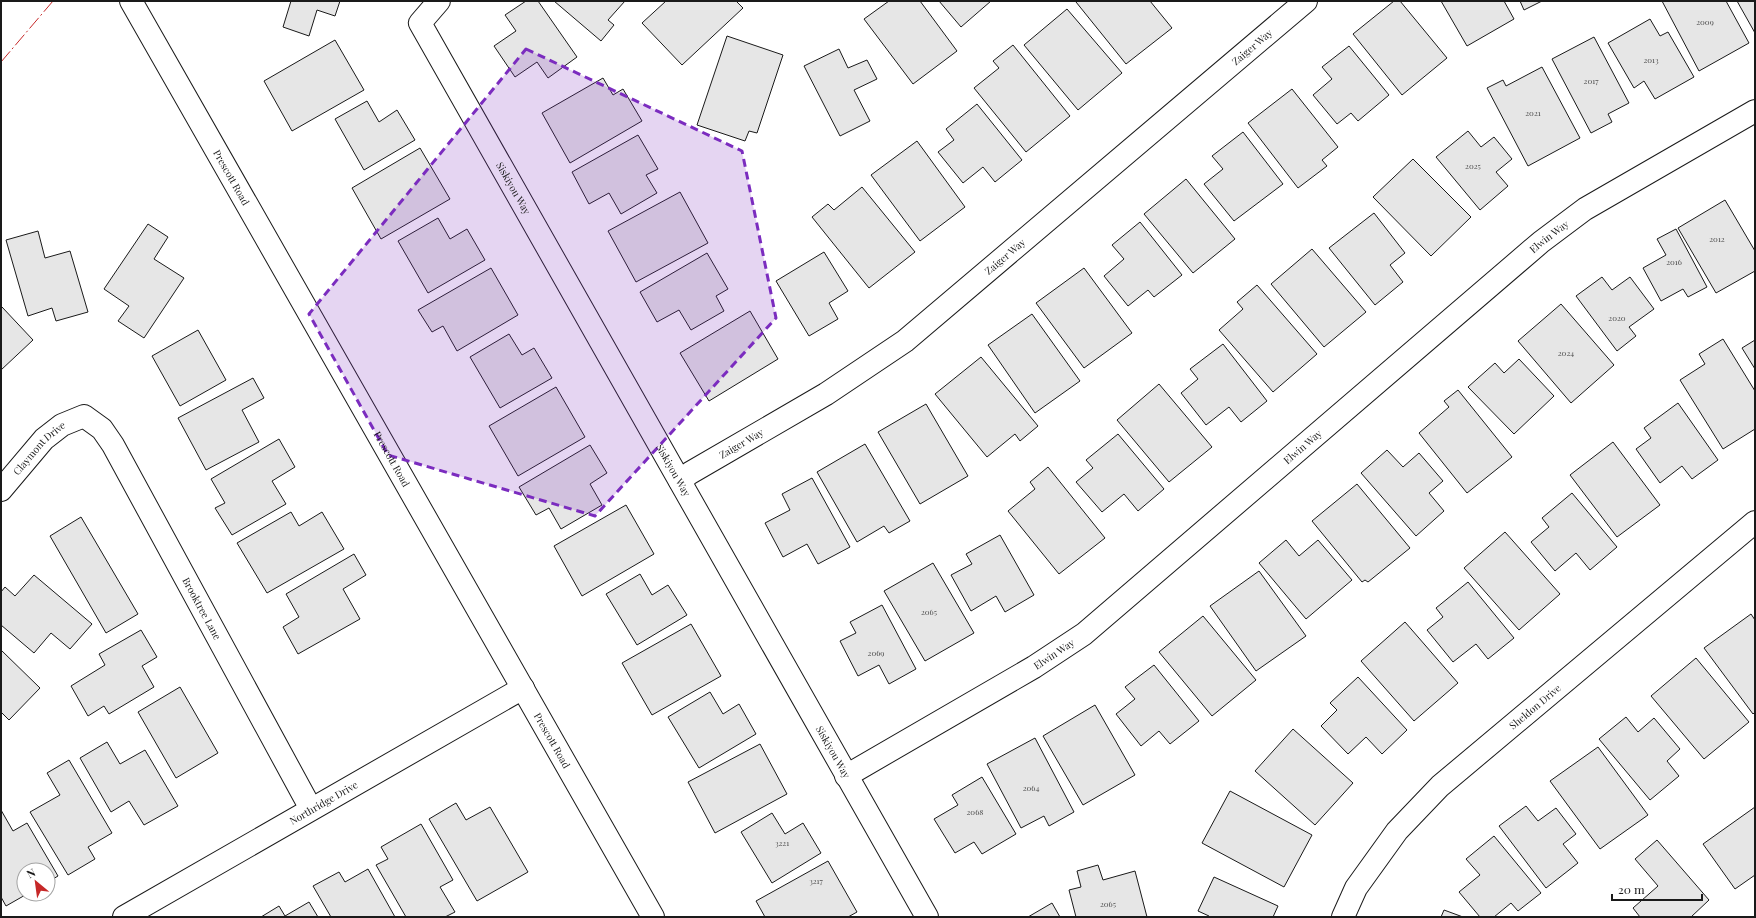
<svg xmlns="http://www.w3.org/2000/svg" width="1756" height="918" font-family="'Playfair Display',serif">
<rect width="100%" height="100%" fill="#fff"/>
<g fill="#e6e6e6" stroke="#1a1a1a">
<path d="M 291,1 L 340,1 L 335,16 L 317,10 L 309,36 L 283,27 Z"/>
<path d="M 526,1 L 538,1 L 577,57 L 548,78 L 537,62 L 515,77 L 494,46 L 516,31 L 505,15 Z"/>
<path d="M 554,1 L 625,1 L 608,20 L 614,25 L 601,41 Z"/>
<path d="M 666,1 L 736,1 L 743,8 L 682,65 L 642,23 Z"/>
<path d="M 889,1 L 920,1 L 957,51 L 913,84 L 864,19 Z"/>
<path d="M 939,1 L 991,1 L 961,27 Z"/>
<path d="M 1078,1 L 1150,1 L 1172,28 L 1126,64 L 1076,2 Z"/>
<path d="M 1394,1 L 1400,1 L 1447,58 L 1402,95 L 1353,34 Z"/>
<path d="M 1441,1 L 1504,1 L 1514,19 L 1467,46 Z"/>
<path d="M 1520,1 L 1542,1 L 1524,10 Z"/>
<path d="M 1662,1 L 1726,1 L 1749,43 L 1699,71 Z"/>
<path d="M 1737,1 L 1755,1 L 1755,33 Z"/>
<path d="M 1067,9 L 1122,73 L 1078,110 L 1024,45 Z"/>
<path d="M 1650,19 L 1660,36 L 1668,32 L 1694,77 L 1655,99 L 1644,81 L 1634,88 L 1608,43 Z"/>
<path d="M 727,36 L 783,55 L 757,133 L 749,131 L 745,141 L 697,125 Z"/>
<path d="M 1594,37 L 1629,103 L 1608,114 L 1612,122 L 1591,133 L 1552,59 Z"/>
<path d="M 335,40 L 364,90 L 292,131 L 264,81 Z"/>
<path d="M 1013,45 L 1070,116 L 1026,152 L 974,88 L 999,68 L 993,61 Z"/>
<path d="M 1349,46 L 1389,95 L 1358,121 L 1351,113 L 1337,124 L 1313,95 L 1332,79 L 1322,67 Z"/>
<path d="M 839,49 L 848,68 L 867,60 L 877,79 L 854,90 L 870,121 L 840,136 L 804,66 Z"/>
<path d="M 1542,67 L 1580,138 L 1528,166 L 1487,88 L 1503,80 L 1506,86 Z"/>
<path d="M 603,78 L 613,95 L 623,89 L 642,121 L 570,163 L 542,113 Z"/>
<path d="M 1292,89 L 1338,147 L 1322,160 L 1327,166 L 1298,188 L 1248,123 Z"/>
<path d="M 367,101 L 379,122 L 397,110 L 415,140 L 364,170 L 335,119 Z"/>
<path d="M 977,104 L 1022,160 L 995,182 L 983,167 L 963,183 L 938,152 L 954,140 L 946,129 Z"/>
<path d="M 1468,131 L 1481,147 L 1494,137 L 1512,159 L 1496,172 L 1508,186 L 1480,210 L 1436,157 Z"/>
<path d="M 1243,132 L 1283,184 L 1234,221 L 1204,184 L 1223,169 L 1212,156 Z"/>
<path d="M 638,135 L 658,169 L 646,175 L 657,193 L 621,214 L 609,193 L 589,204 L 572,172 Z"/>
<path d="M 917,141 L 965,207 L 920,241 L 871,175 Z"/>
<path d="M 420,148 L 450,199 L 381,239 L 352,188 Z"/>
<path d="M 1413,159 L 1471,217 L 1431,256 L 1373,197 Z"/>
<path d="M 1186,179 L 1235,239 L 1193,273 L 1144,214 Z"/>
<path d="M 862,187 L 915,252 L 869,288 L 812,217 L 828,204 L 834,210 Z"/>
<path d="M 680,192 L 708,243 L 636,282 L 608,231 Z"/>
<path d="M 1725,200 L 1755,251 L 1755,271 L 1716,293 L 1678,228 Z"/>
<path d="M 1374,213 L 1405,253 L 1390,265 L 1403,282 L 1375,305 L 1329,248 Z"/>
<path d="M 438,218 L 450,239 L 467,229 L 485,260 L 428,293 L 398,241 Z"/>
<path d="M 1140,222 L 1182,275 L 1154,297 L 1148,290 L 1128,306 L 1104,276 L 1124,259 L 1112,245 Z"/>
<path d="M 148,224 L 168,237 L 154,259 L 184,278 L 144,338 L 118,321 L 129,306 L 104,289 Z"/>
<path d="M 1676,229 L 1707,287 L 1688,297 L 1683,289 L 1661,301 L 1643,268 L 1666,255 L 1657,239 Z"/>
<path d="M 38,231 L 45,258 L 70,251 L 88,312 L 56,321 L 52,308 L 28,316 L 6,240 Z"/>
<path d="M 1312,249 L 1366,312 L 1324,347 L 1271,284 Z"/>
<path d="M 824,252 L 848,291 L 829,303 L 838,319 L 809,336 L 776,281 Z"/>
<path d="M 707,253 L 728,289 L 716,296 L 724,311 L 691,330 L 679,310 L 657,322 L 640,292 Z"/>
<path d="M 491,268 L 518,315 L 457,351 L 443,326 L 432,332 L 418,310 Z"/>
<path d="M 1084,268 L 1132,333 L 1084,368 L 1036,303 Z"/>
<path d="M 1602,277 L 1612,290 L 1630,277 L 1654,309 L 1629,327 L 1636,336 L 1617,351 L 1576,296 Z"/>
<path d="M 1257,285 L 1317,354 L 1273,392 L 1219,330 L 1243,309 L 1237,302 Z"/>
<path d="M 1561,304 L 1614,365 L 1571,403 L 1518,341 Z"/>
<path d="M 2,307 L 33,340 L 1,370 L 1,308 Z"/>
<path d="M 750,311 L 778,359 L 709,401 L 680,353 Z"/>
<path d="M 1032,314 L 1080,381 L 1035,413 L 988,345 Z"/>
<path d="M 198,330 L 226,380 L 180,406 L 152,356 Z"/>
<path d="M 509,334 L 522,355 L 534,348 L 552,378 L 500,408 L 470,357 Z"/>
<path d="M 1723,339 L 1755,391 L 1755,429 L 1723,449 L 1680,380 L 1705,364 L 1699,354 Z"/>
<path d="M 1755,340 L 1755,369 L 1742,348 Z"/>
<path d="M 1223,344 L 1267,401 L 1241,422 L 1229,407 L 1206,425 L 1181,393 L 1198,379 L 1190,369 Z"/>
<path d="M 981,357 L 1038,426 L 1020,441 L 1015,434 L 987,457 L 935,394 Z"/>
<path d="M 1519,359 L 1554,396 L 1514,434 L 1468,387 L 1495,363 L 1504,373 Z"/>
<path d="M 253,378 L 264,398 L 242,410 L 259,442 L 206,470 L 178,418 Z"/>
<path d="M 1159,384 L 1212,447 L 1169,482 L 1117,420 Z"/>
<path d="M 556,387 L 585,437 L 518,476 L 489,426 Z"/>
<path d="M 1458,390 L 1512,457 L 1467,493 L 1419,433 L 1449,407 L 1444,401 Z"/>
<path d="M 1678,403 L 1718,460 L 1692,479 L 1682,466 L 1660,483 L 1636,449 L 1651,438 L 1644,428 Z"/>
<path d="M 926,404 L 968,476 L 920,504 L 878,432 Z"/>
<path d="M 1118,434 L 1164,489 L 1138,511 L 1124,494 L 1102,512 L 1076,482 L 1093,468 L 1086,460 Z"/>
<path d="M 279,439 L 295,467 L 272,481 L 286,504 L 232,535 L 215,508 L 225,503 L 211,479 Z"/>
<path d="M 1613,442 L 1660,505 L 1617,537 L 1570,475 Z"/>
<path d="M 865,444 L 910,521 L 889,533 L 884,526 L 857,542 L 817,472 Z"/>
<path d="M 590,445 L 607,473 L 590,484 L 602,505 L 561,529 L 549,508 L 536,515 L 519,487 Z"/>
<path d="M 1387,450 L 1403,467 L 1419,453 L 1443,481 L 1429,493 L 1444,511 L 1416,536 L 1361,473 Z"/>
<path d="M 1048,467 L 1105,538 L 1059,574 L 1008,511 L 1035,489 L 1030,482 Z"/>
<path d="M 812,478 L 850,547 L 818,564 L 807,544 L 783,557 L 765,523 L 790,510 L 782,494 Z"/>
<path d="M 1357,484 L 1410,548 L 1368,582 L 1365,580 L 1362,582 L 1312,521 Z"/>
<path d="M 1572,493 L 1617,547 L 1590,570 L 1576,553 L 1555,571 L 1531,542 L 1549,527 L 1542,518 Z"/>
<path d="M 626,505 L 654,554 L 582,596 L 554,546 Z"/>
<path d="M 291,512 L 299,526 L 322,512 L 344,549 L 267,593 L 237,543 Z"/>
<path d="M 81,517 L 138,614 L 106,633 L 50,536 Z"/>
<path d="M 1505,532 L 1560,594 L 1519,630 L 1464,568 Z"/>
<path d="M 1000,535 L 1034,595 L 1005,612 L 996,596 L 971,611 L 951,575 L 972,564 L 966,554 Z"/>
<path d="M 1286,540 L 1299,556 L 1318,540 L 1352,580 L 1306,619 L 1259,563 Z"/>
<path d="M 354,554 L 366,575 L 343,589 L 360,619 L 298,654 L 283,627 L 299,617 L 286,594 Z"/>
<path d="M 933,563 L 974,633 L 925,661 L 884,591 Z"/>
<path d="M 1259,571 L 1306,636 L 1256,671 L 1210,606 Z"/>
<path d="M 640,574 L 652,595 L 668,585 L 687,615 L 637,645 L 606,594 Z"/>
<path d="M 34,575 L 92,624 L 70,649 L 51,633 L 34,653 L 1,625 L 1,592 L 5,587 L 15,596 Z"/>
<path d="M 1468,582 L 1514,638 L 1488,659 L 1476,644 L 1453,662 L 1427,630 L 1443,617 L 1436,608 Z"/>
<path d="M 882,605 L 916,669 L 889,684 L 879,665 L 858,676 L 840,641 L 856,633 L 850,622 Z"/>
<path d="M 1751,614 L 1755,620 L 1755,712 L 1753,714 L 1704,648 Z"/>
<path d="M 1203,616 L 1256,680 L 1212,716 L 1159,652 Z"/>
<path d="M 1405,622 L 1458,683 L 1414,721 L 1361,661 Z"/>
<path d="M 691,624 L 721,676 L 652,715 L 622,663 Z"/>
<path d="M 141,630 L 157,657 L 142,666 L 154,687 L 109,714 L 104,706 L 88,716 L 71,686 L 105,665 L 99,654 Z"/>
<path d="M 1,650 L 40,688 L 9,720 L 1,712 Z"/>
<path d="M 1696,658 L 1749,722 L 1704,759 L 1651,696 Z"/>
<path d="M 1154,665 L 1199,721 L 1170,744 L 1159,731 L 1141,746 L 1116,714 L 1135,699 L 1125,687 Z"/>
<path d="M 1358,677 L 1407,730 L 1382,754 L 1366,737 L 1348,754 L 1321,726 L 1337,710 L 1330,703 Z"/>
<path d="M 180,687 L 218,753 L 176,778 L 138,712 Z"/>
<path d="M 710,692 L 723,714 L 739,704 L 756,734 L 699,768 L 668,717 Z"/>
<path d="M 1095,705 L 1135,775 L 1083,805 L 1043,736 Z"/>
<path d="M 1626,717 L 1638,732 L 1654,718 L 1680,749 L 1667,761 L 1679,776 L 1650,800 L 1599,739 Z"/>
<path d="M 1293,729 L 1353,783 L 1315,825 L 1255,771 Z"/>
<path d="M 1035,738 L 1074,812 L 1049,826 L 1044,816 L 1021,828 L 987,764 Z"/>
<path d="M 107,742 L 120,764 L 145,750 L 178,806 L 144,825 L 129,801 L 111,812 L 80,758 Z"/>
<path d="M 760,744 L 787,794 L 715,833 L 688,782 Z"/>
<path d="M 1598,747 L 1648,815 L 1600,849 L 1550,781 Z"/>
<path d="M 69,760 L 112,833 L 88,847 L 95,859 L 68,875 L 30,812 L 60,795 L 47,773 Z"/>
<path d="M 982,777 L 1016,834 L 982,854 L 974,842 L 955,853 L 934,819 L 958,805 L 952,795 Z"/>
<path d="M 1230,791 L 1312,835 L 1284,887 L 1202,843 Z"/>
<path d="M 456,803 L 466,820 L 490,807 L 528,872 L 477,901 L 429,819 Z"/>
<path d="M 1526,806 L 1538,821 L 1556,808 L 1576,834 L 1563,844 L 1578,863 L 1546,888 L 1499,826 Z"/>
<path d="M 1755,807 L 1755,875 L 1735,889 L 1703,844 Z"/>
<path d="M 1,810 L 13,831 L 27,823 L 58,876 L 48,882 L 48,870 L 24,870 L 24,894 L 27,894 L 6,906 L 1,897 Z"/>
<path d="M 772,813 L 785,834 L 803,823 L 821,853 L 772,883 L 741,832 Z"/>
<path d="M 421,824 L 453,880 L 440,887 L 455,912 L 445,917 L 406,917 L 376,865 L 388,859 L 381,847 Z"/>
<path d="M 1494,836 L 1541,893 L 1518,911 L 1511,903 L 1494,917 L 1480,917 L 1459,892 L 1480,875 L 1466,859 Z"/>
<path d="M 1657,840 L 1709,900 L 1691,917 L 1640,917 L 1633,908 L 1658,886 L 1635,859 Z"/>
<path d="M 828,861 L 857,912 L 848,917 L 765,917 L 756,901 Z"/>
<path d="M 1098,865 L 1103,880 L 1135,871 L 1147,917 L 1076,917 L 1069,890 L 1081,887 L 1077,871 Z"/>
<path d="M 368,869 L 395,917 L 331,917 L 313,886 L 339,872 L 345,882 Z"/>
<path d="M 1214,877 L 1278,906 L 1273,917 L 1209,917 L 1209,916 L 1198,911 Z"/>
<path d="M 309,902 L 318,917 L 261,917 L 279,906 L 285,916 Z"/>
<path d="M 1052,903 L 1060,917 L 1028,917 Z"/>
<path d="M 1444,910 L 1463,917 L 1441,917 Z"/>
</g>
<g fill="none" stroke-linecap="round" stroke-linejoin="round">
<g stroke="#1a1a1a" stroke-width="24">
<g id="street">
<path id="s1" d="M 439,1 L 420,23 L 927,917"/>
<path id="s2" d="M 680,481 L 690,473 L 826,394 L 905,341 L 1306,1"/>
<path id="s3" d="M 1,490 L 44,439 L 62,425 L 84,416 L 102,429 L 113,445 L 311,809"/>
<path id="s4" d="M 846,776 L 1034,667 L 1084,634 L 1541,242 L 1585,209 L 1755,111"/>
<path id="s5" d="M 124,917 L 523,688"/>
<path id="s6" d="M 1343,917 L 1356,888 L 1397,831 L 1440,786 L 1755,522"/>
</g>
</g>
<g stroke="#1a1a1a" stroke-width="24">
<g id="secondary">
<path id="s7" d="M 131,1 L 653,917"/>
</g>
</g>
<use href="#street" stroke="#fff" stroke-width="22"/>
<use href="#secondary" stroke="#fff" stroke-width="22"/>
<path stroke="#c62828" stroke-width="1" stroke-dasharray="14 3 2 3" stroke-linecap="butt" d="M 1,62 L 53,1"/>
</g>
<path fill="#7b2cbf" fill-opacity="0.2" stroke="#7b2cbf" stroke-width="3" stroke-dasharray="8 5" stroke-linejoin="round" d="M 526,49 L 742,151 L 776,318 L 595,516 L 388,455 L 309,314 Z"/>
<g text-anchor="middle" stroke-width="3" stroke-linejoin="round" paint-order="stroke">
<g font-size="8" fill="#4d4d4d">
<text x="1705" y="25">2009</text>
<text x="1651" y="63">2013</text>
<text x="1591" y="84">2017</text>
<text x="1533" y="116">2021</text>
<text x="1473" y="169">2025</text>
<text x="1717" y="242">2012</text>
<text x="1674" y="265">2016</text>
<text x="1617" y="321">2020</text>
<text x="1566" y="356">2024</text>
<text x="929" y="615">2065</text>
<text x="876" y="656">2069</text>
<text x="1031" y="791">2064</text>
<text x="975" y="815">2068</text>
<text x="782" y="846">3221</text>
<text x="816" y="884">3217</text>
<text x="1108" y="907">2065</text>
</g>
<g font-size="10" fill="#1a1a1a" stroke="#fff">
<text dy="4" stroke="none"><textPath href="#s2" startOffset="720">Zaiger Way</textPath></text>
<text dy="4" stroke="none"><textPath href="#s7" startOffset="203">Prescott Road</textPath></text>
<text dy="4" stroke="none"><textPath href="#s1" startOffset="219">Siskiyou Way</textPath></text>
<text dy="4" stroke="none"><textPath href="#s4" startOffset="889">Elwin Way</textPath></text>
<text dy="4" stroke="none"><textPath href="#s2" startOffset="396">Zaiger Way</textPath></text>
<text dy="4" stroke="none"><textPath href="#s2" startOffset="72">Zaiger Way</textPath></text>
<text dy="4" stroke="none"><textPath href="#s4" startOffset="565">Elwin Way</textPath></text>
<text dy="4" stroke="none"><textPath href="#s3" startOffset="57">Claymont Drive</textPath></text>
<text dy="4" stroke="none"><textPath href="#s7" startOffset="527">Prescott Road</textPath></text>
<text dy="4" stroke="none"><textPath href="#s1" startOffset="543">Siskiyou Way</textPath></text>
<text dy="4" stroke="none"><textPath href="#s3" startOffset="341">Brooktree Lane</textPath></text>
<text dy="4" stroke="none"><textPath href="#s4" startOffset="241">Elwin Way</textPath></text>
<text dy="4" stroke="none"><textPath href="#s6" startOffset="288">Sheldon Drive</textPath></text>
<text dy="4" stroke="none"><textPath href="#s7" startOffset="851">Prescott Road</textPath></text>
<text dy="4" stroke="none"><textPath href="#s1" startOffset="867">Siskiyou Way</textPath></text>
<text dy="4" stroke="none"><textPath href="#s5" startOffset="230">Northridge Drive</textPath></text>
</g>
</g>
<rect width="1756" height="918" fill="none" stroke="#1a1a1a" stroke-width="4"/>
<g transform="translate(36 882) rotate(331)"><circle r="19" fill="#ffffff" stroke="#a3a3a3"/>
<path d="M0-3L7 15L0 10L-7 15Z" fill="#c62828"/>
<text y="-6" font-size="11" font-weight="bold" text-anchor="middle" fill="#1a1a1a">N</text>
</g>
<path d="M1612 894v6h90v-6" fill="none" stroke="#1a1a1a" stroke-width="2"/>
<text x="1618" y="894" font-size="12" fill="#1a1a1a" stroke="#ffffff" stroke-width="3" paint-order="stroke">20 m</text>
</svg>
